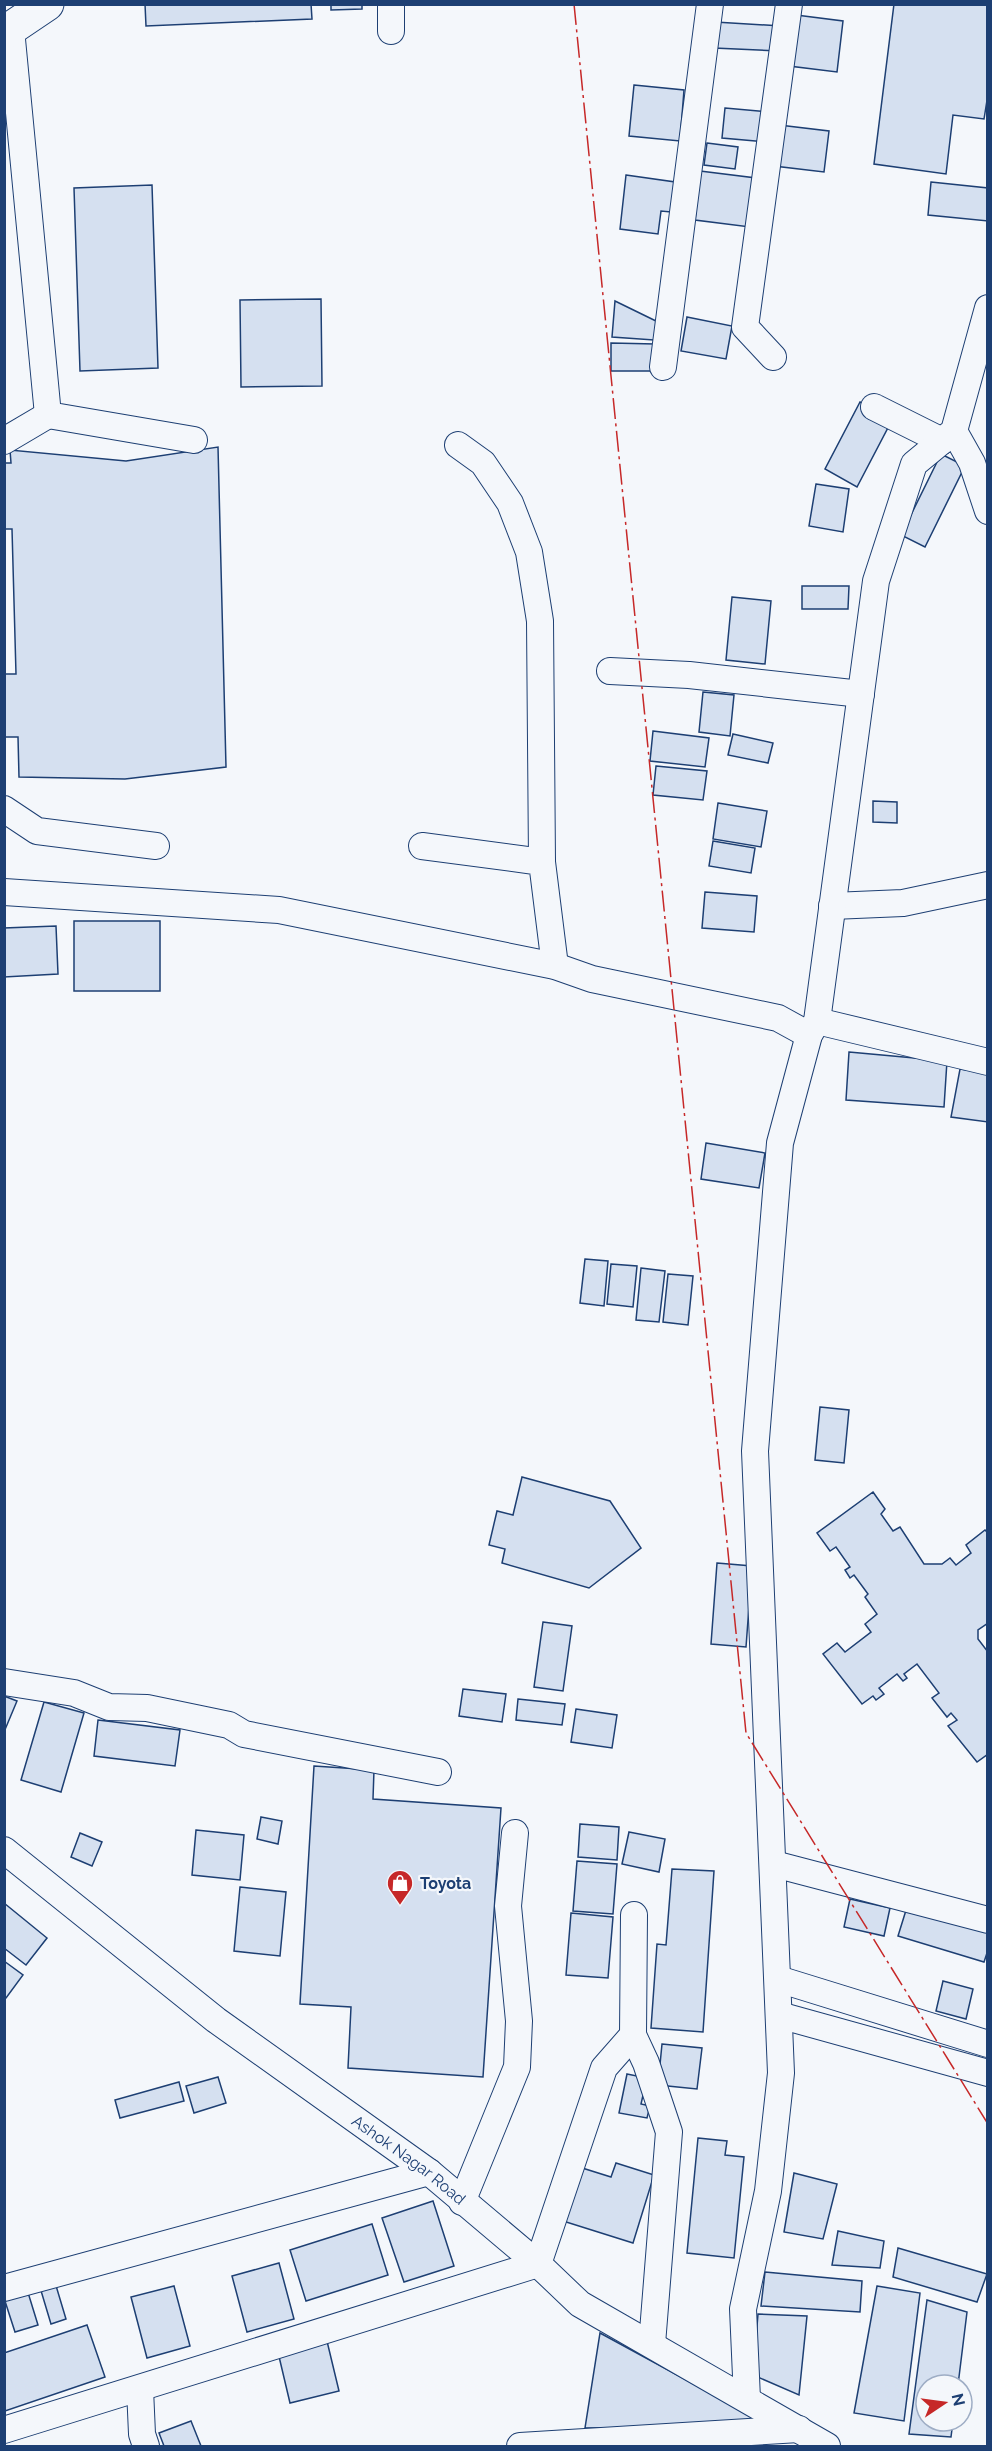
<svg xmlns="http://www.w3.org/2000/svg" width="992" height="2451" font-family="Raleway,sans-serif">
<rect width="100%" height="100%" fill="#f4f7fb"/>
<g fill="#d5e0f0" stroke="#1d3f73" stroke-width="1.5">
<path d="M 145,4 L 311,4 L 312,19 L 146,26 Z"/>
<path d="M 331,4 L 362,4 L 362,9 L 331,10 Z"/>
<path d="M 894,4 L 988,4 L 988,94 L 984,119 L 953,115 L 946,174 L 874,164 Z"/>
<path d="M 796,15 L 843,21 L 837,72 L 789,66 Z"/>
<path d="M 715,22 L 781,26 L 779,51 L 714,48 Z"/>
<path d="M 634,85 L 684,90 L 680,141 L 629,136 Z"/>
<path d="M 725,108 L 770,112 L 768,142 L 722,138 Z"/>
<path d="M 779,125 L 829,131 L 824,172 L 774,166 Z"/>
<path d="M 707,143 L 738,147 L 735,169 L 704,165 Z"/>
<path d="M 700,171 L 756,178 L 750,227 L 695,220 Z"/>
<path d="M 626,175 L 675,182 L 671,212 L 661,211 L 658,234 L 620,229 Z"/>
<path d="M 931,182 L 988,188 L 988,221 L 928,215 Z"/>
<path d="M 152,185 L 158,368 L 80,371 L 74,188 Z"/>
<path d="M 321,299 L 322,386 L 241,387 L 240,300 Z"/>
<path d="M 615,301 L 658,322 L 654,340 L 612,337 Z"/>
<path d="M 687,317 L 732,326 L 726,359 L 681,351 Z"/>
<path d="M 611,343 L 655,344 L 655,371 L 611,371 Z"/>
<path d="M 860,402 L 892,420 L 857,487 L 825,469 Z"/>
<path d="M 218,447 L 226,767 L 125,779 L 19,777 L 18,737 L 4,737 L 4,674 L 16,674 L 12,529 L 4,529 L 4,463 L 11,463 L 10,450 L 126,461 Z"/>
<path d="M 941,454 L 965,466 L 925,547 L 901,535 Z"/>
<path d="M 816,484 L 849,489 L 843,532 L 809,526 Z"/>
<path d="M 802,586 L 849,586 L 848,609 L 802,609 Z"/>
<path d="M 732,597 L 771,601 L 765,664 L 726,660 Z"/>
<path d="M 703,692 L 734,695 L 730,736 L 699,732 Z"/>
<path d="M 653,731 L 709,738 L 705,767 L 650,761 Z"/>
<path d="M 733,734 L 773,743 L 768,763 L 728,755 Z"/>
<path d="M 656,766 L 707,771 L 703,800 L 653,795 Z"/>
<path d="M 873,801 L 897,802 L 897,823 L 873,822 Z"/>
<path d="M 718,803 L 767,811 L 761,847 L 713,839 Z"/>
<path d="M 713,841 L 755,848 L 751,873 L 709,866 Z"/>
<path d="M 705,892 L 757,896 L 754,932 L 702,928 Z"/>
<rect x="74" y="921" width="86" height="70"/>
<path d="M 56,926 L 58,974 L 4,977 L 4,928 Z"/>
<path d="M 849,1052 L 947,1061 L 944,1107 L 846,1100 Z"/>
<path d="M 960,1069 L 988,1073 L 988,1122 L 951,1117 Z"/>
<path d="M 706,1143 L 765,1153 L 759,1188 L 701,1179 Z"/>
<path d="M 585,1259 L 608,1261 L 604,1306 L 580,1303 Z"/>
<path d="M 611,1264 L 637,1266 L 633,1307 L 607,1304 Z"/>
<path d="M 641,1268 L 665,1271 L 659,1322 L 636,1320 Z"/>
<path d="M 668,1274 L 693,1276 L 688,1325 L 663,1322 Z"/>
<path d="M 820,1407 L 849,1410 L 844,1463 L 815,1460 Z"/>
<path d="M 522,1477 L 610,1501 L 641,1548 L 589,1588 L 502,1563 L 505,1549 L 489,1545 L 497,1511 L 513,1515 Z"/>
<path d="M 873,1492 L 885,1509 L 881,1514 L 893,1531 L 900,1527 L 924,1564 L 942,1564 L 950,1558 L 956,1565 L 971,1553 L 966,1545 L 985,1530 L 988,1533 L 988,1623 L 978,1630 L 978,1639 L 988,1652 L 988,1754 L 977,1762 L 948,1726 L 957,1720 L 951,1713 L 947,1717 L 932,1698 L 939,1693 L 917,1664 L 904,1674 L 907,1678 L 903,1681 L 897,1674 L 879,1688 L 884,1694 L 876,1700 L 873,1696 L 862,1704 L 823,1654 L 837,1643 L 845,1652 L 871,1632 L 865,1624 L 877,1614 L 865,1597 L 868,1594 L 854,1575 L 850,1578 L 845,1570 L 850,1567 L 836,1547 L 830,1551 L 817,1533 Z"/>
<path d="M 717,1563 L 752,1566 L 746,1647 L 711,1644 Z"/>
<path d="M 543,1622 L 572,1626 L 563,1691 L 534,1687 Z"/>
<path d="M 463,1689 L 506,1694 L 502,1722 L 459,1716 Z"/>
<path d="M 4,1696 L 17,1701 L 4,1732 Z"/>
<path d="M 518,1699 L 565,1704 L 562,1725 L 516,1720 Z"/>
<path d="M 44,1702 L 84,1713 L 61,1792 L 21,1780 Z"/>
<path d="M 576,1709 L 617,1715 L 612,1748 L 571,1742 Z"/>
<path d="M 98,1720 L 180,1730 L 175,1766 L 94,1756 Z"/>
<path d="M 314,1766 L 374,1770 L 373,1799 L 501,1808 L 483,2077 L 348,2068 L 351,2007 L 300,2004 Z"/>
<path d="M 261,1817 L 282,1821 L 278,1844 L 257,1839 Z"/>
<path d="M 580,1824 L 619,1827 L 617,1860 L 578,1857 Z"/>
<path d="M 196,1830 L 244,1835 L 240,1880 L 192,1875 Z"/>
<path d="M 629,1832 L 665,1839 L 659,1872 L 622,1864 Z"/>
<path d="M 80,1833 L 102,1842 L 92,1866 L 71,1857 Z"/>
<path d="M 577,1861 L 617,1864 L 613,1914 L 573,1911 Z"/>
<path d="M 672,1869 L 714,1871 L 703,2032 L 651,2028 L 657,1944 L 666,1945 Z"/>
<path d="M 240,1887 L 286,1892 L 280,1956 L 234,1951 Z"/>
<path d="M 850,1899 L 890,1908 L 884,1936 L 844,1927 Z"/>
<path d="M 4,1903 L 47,1938 L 26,1965 L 4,1948 Z"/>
<path d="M 907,1907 L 988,1932 L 988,1950 L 984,1962 L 898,1936 Z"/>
<path d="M 571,1913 L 613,1917 L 608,1978 L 566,1975 Z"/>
<path d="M 4,1961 L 23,1975 L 6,1998 L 4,1998 Z"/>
<path d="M 943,1981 L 973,1989 L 966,2019 L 936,2011 Z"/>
<path d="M 662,2044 L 702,2048 L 697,2089 L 658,2085 Z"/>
<path d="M 627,2074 L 647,2078 L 641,2104 L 650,2106 L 647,2118 L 619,2113 Z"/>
<path d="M 218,2077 L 226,2103 L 194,2113 L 186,2086 Z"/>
<path d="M 179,2082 L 184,2101 L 120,2118 L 115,2100 Z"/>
<path d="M 698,2138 L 727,2141 L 725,2155 L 744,2157 L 734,2258 L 687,2253 Z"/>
<path d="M 616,2163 L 654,2175 L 633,2243 L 563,2221 L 579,2167 L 611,2177 Z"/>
<path d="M 794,2173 L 837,2184 L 823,2239 L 784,2232 Z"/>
<path d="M 433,2201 L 454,2266 L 404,2282 L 382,2218 Z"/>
<path d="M 372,2224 L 388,2275 L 306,2301 L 290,2250 Z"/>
<path d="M 838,2231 L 884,2241 L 880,2268 L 832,2265 Z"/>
<path d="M 898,2248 L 987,2274 L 977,2302 L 893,2277 Z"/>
<path d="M 279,2263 L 294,2319 L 247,2332 L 232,2276 Z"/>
<path d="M 765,2272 L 862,2281 L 860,2312 L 761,2306 Z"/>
<path d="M 54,2279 L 66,2319 L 51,2324 L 39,2284 Z"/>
<path d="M 26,2286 L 38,2325 L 15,2332 L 4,2298 Z"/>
<path d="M 174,2286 L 190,2346 L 147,2358 L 131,2297 Z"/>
<path d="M 877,2286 L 920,2293 L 904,2421 L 854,2413 Z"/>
<path d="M 927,2300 L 967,2312 L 958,2385 L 926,2385 L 926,2421 L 953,2421 L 951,2437 L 909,2434 Z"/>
<path d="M 758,2314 L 807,2316 L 799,2395 L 753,2375 Z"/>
<path d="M 87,2325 L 105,2377 L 5,2411 L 4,2353 Z"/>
<path d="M 600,2333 L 773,2427 L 585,2428 Z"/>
<path d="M 326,2337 L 339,2391 L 290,2403 L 277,2348 Z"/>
<path d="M 191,2421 L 201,2446 L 164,2446 L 159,2433 Z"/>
</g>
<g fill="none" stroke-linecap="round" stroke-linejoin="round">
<g stroke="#1d3f73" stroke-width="28">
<g id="minor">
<path d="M 11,29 L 48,415 L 194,440"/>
<path d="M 391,31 L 391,4"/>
<path d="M 773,357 L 745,327 L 789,4"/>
<path d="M 663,367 L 710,4"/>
<path d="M 874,407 L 942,441"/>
<path d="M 954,431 L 972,463 L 988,511"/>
<path d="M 4,441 L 48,415"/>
<path d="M 458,445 L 483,463 L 510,503 L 529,552 L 540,621 L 542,862"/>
<path d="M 610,671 L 689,675 L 861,694"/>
<path d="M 4,809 L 37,831 L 156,846"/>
<path d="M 422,846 L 542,862 L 555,966"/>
<path d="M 4,892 L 279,910 L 555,966 L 592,979 L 778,1018 L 809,1035"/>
<path d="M 832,906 L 903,903 L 988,885"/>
<path d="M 817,1021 L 988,1062"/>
<path d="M 4,1682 L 74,1693 L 109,1707 L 147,1708 L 229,1725 L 244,1734 L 438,1772"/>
<path id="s1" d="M 4,1850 L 216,2020 L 429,2172 L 538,2264 L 580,2304 L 827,2446"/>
<path d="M 774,1864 L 988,1920"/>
<path d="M 778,1979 L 988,2044"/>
<path d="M 779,2015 L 988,2073"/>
<path d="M 633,2035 L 646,2063 L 669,2132 L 652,2344"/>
<path d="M 462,2202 L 517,2067 L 519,2021 L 508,1906 L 515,1833"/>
<path d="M 4,2288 L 429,2172"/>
<path d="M 140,2389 L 142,2434 L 146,2446"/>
<path d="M 747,2399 L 743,2309 L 768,2191 L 781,2073 L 755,1451 L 780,1143 L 809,1035 L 817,1021 L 876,581 L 914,464 L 954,431 L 988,308"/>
<path d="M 4,2430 L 538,2264 L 604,2068 L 633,2035 L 634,1915"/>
<path d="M 520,2446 L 799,2429"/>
</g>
</g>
<g stroke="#1d3f73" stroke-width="35">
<path id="major" d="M 4,33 L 47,4"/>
</g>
<use href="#minor" stroke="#f4f7fb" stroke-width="26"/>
<use href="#major" stroke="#f4f7fb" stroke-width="33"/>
<path stroke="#c62828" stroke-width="1.5" stroke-dasharray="21 4.5 3 4.5" stroke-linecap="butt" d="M 574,4 L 746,1733 L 988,2124"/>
</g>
<defs>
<g id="shop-pin" transform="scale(1.35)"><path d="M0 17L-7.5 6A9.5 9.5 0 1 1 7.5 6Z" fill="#c62828" stroke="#f4f7fb"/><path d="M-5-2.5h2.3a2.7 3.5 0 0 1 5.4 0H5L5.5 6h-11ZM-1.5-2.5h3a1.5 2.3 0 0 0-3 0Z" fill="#fff"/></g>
</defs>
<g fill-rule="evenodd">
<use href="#shop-pin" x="400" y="1883"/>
</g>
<g text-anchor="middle" stroke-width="4.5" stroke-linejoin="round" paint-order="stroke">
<g font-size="16" font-weight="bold" fill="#1d3f73" stroke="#f4f7fb" text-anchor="start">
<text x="420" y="1889">Toyota</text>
</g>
<g font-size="16" fill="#1d3f73" stroke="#f4f7fb">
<text dy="6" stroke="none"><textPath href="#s1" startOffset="510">Ashok Nagar Road</textPath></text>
</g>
</g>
<rect width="992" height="2451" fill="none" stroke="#1d3f73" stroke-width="12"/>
<g transform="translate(944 2403) rotate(77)"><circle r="28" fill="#f4f7fb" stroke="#9eadc5" stroke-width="1.5"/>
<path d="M0-4.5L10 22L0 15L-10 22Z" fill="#c62828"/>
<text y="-9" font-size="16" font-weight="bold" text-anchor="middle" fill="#1d3f73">N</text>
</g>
</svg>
